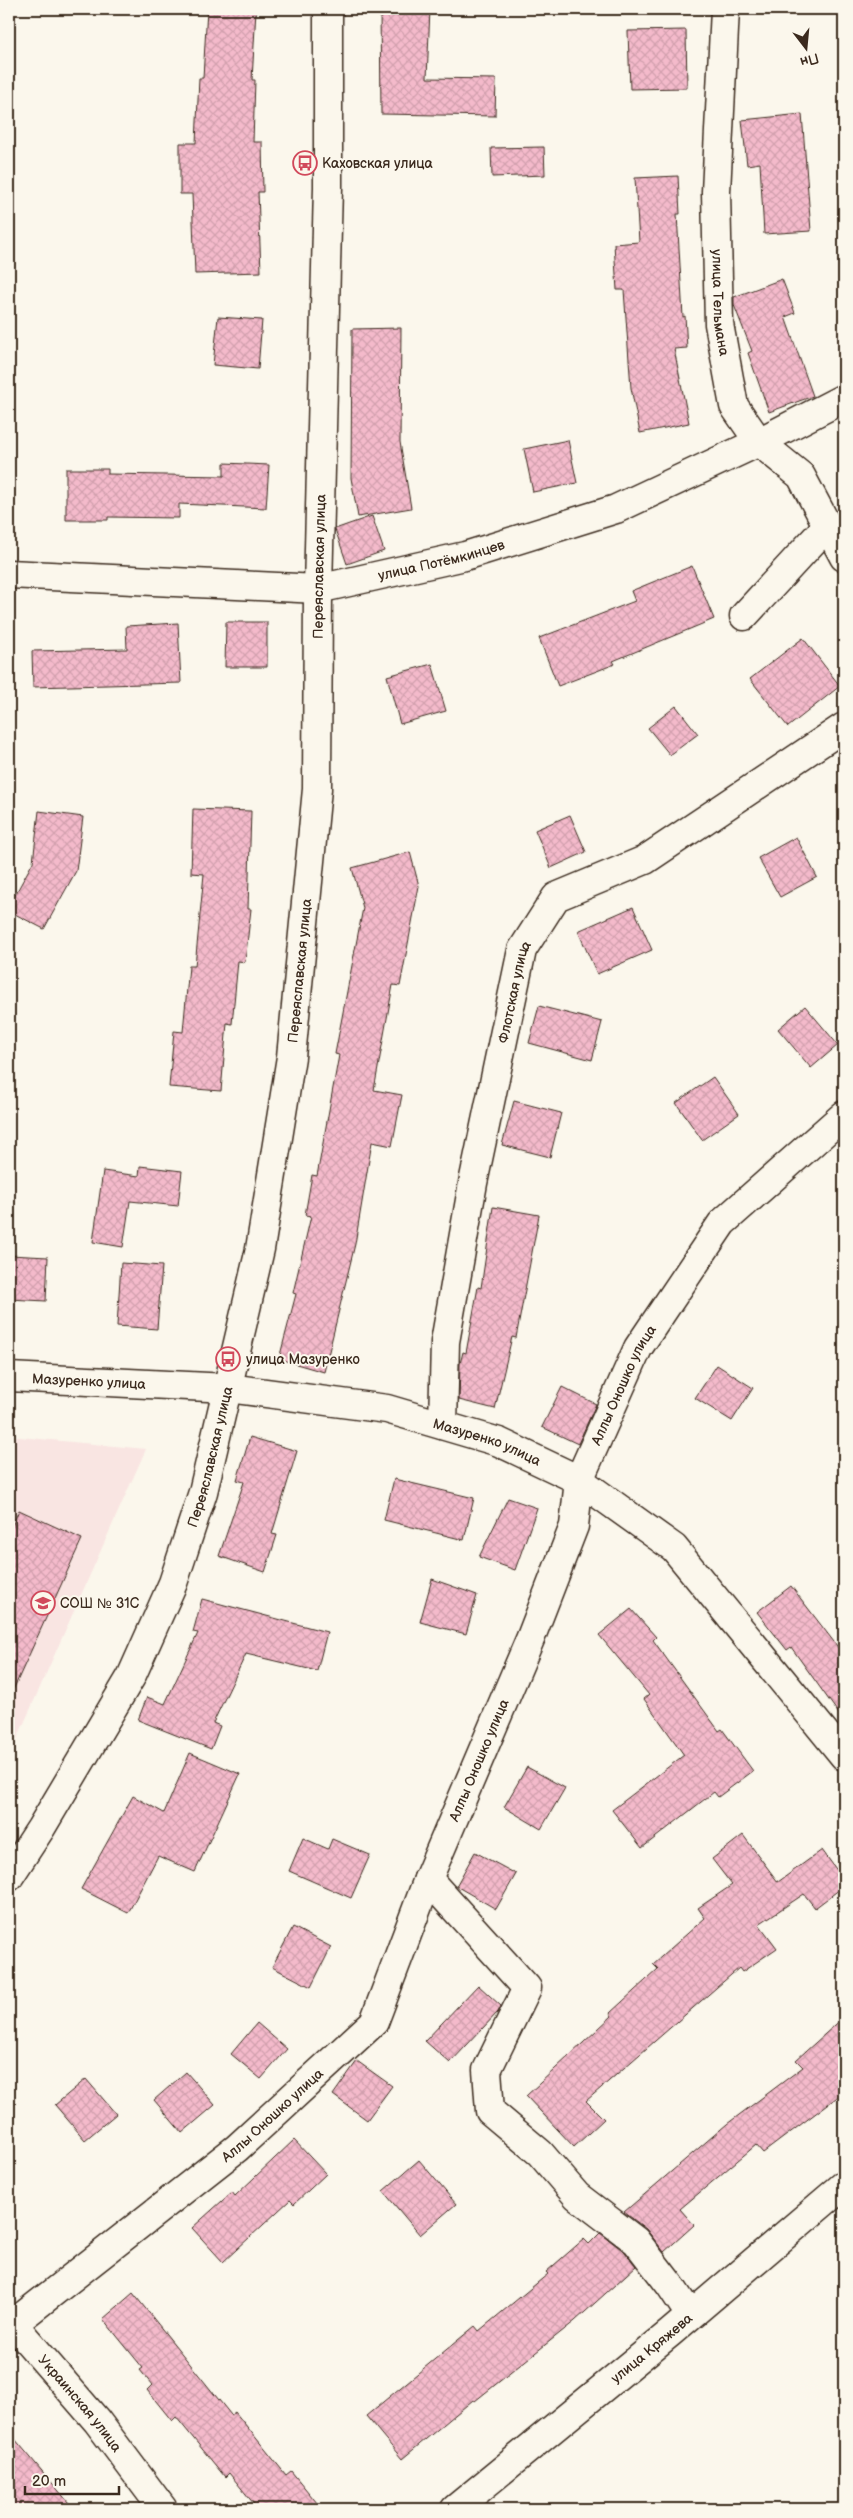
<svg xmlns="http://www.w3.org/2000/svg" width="853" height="2518" font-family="'Balsamiq Sans',sans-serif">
<defs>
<pattern id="building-cross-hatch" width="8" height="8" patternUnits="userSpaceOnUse" patternTransform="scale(1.25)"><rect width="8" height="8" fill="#f4bacb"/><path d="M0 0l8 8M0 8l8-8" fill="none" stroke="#d2a0ae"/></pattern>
</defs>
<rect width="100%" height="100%" fill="#fbf7ec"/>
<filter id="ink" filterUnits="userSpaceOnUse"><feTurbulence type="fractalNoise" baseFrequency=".02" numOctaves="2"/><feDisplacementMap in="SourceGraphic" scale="10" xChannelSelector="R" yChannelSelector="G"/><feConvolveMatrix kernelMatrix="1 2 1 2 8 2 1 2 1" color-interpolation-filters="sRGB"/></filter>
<g filter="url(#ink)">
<path fill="#f9e5e2" d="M 9,1436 L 146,1449 L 9,1757 Z"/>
<g fill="url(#building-cross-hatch)" stroke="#3b2a1e">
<path d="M 207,9 L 256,10 L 252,80 L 255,80 L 253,142 L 262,142 L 263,192 L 258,192 L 261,272 L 195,274 L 192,194 L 180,194 L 180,143 L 196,143 L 199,78 L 203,78 Z"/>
<path d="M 380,9 L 430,9 L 427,78 L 496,79 L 495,116 L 381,114 Z"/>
<path d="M 686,30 L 687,88 L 630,89 L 628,31 Z"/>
<path d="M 802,114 L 811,231 L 764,234 L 760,163 L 747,165 L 742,120 Z"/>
<path d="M 544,147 L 545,175 L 492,177 L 491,148 Z"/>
<path d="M 678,176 L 680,214 L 677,214 L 683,317 L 685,316 L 687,348 L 674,349 L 689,423 L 640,433 L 631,388 L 624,290 L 617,290 L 614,244 L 639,242 L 635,178 Z"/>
<path d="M 782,279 L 795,313 L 785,317 L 813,396 L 769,412 L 748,353 L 752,351 L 734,305 L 734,297 Z"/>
<path d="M 218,317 L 262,320 L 258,369 L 213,365 Z"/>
<path d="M 401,328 L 400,442 L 411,508 L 358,517 L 351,478 L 352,329 Z"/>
<path d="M 568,440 L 577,483 L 533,492 L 524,449 Z"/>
<path d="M 224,463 L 269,465 L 266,508 L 179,504 L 179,518 L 108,517 L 108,520 L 66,520 L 66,469 L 108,469 L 108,474 L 224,476 Z"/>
<path d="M 372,516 L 384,551 L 347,564 L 335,529 Z"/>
<path d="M 692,566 L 714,619 L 613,661 L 615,664 L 558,686 L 539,638 L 635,601 L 631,591 Z"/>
<path d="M 226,622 L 267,622 L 267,667 L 225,667 Z"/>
<path d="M 178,623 L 181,683 L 33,687 L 32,651 L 127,649 L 126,626 Z"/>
<path d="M 803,638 L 840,686 L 788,727 L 750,679 Z"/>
<path d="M 432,664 L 446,711 L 400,724 L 387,676 Z"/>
<path d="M 676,706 L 698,734 L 670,755 L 648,728 Z"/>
<path d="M 193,809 L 251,811 L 248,909 L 251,909 L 245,962 L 238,961 L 232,1024 L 227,1023 L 221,1091 L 169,1087 L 174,1031 L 183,1032 L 189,966 L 195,966 L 204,874 L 191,873 Z"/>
<path d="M 39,811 L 83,817 L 76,871 L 44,929 L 9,911 L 9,906 L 33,862 Z"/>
<path d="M 570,815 L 586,852 L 551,868 L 535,830 Z"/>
<path d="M 796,837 L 817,877 L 780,897 L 758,858 Z"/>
<path d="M 410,852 L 419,886 L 400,986 L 393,985 L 374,1090 L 402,1095 L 392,1146 L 372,1142 L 355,1244 L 324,1372 L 279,1359 L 296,1294 L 293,1293 L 311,1216 L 305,1215 L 312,1175 L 317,1176 L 339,1055 L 335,1054 L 363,908 L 352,868 Z"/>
<path d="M 633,907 L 652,950 L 597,974 L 578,931 Z"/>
<path d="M 539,1006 L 602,1022 L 592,1060 L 529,1043 Z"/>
<path d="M 805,1006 L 838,1045 L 811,1068 L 778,1029 Z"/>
<path d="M 713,1077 L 739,1114 L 702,1140 L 676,1103 Z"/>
<path d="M 514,1101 L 561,1113 L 550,1157 L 502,1145 Z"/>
<path d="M 140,1166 L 182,1171 L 178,1206 L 130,1201 L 123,1247 L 93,1242 L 103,1171 L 139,1176 Z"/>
<path d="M 493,1207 L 539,1215 L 516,1338 L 512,1337 L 495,1409 L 459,1400 L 460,1364 L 463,1352 L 466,1353 L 478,1287 L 481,1288 Z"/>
<path d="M 9,1255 L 48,1257 L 46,1301 L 9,1299 Z"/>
<path d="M 121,1263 L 162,1266 L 157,1329 L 117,1326 Z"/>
<path d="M 717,1365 L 753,1388 L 732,1421 L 695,1398 Z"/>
<path d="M 562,1387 L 596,1404 L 578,1444 L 542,1427 Z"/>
<path d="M 250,1437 L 297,1451 L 272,1534 L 277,1535 L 265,1572 L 219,1556 L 244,1482 L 237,1480 Z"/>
<path d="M 394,1479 L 474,1498 L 464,1540 L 384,1520 Z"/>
<path d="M 508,1498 L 537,1508 L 515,1570 L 479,1557 Z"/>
<path d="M 19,1510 L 82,1539 L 9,1699 L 9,1533 Z"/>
<path d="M 432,1579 L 477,1595 L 466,1634 L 420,1622 Z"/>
<path d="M 791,1586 L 844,1655 L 844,1721 L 791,1647 L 787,1650 L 757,1612 Z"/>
<path d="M 202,1599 L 327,1632 L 317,1671 L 246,1654 L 213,1723 L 220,1726 L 211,1749 L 138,1720 L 147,1697 L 165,1704 L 198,1633 L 193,1632 Z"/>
<path d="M 631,1609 L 656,1637 L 653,1640 L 719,1731 L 722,1729 L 753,1771 L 718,1797 L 714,1792 L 642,1848 L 612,1810 L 684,1755 L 644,1699 L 649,1695 L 599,1635 Z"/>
<path d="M 190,1753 L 240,1774 L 195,1872 L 158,1856 L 128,1913 L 81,1889 L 133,1796 L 164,1813 Z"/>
<path d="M 527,1767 L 565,1788 L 541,1829 L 504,1807 Z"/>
<path d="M 743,1835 L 778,1882 L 822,1850 L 844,1880 L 844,1886 L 815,1908 L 804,1894 L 759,1924 L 777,1948 L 742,1972 L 739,1968 L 586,2101 L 604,2119 L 574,2147 L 526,2096 L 612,2016 L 610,2013 L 658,1969 L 653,1964 L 705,1918 L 698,1908 L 732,1885 L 712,1859 Z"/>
<path d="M 303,1838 L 328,1849 L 332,1839 L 370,1855 L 351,1898 L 289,1871 Z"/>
<path d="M 475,1852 L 516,1874 L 496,1909 L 456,1886 Z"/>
<path d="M 293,1927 L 331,1947 L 311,1987 L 272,1967 Z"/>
<path d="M 478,1985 L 501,2006 L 498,2012 L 450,2063 L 425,2041 Z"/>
<path d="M 844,2017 L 844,2092 L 763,2153 L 756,2145 L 680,2209 L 694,2225 L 664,2252 L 646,2229 L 624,2212 L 727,2124 L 803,2067 L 796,2060 Z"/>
<path d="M 257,2023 L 287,2049 L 261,2079 L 231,2054 Z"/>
<path d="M 357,2061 L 392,2086 L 367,2120 L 333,2095 Z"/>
<path d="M 186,2072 L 215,2105 L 182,2133 L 154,2100 Z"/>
<path d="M 86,2079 L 116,2114 L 85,2140 L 55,2105 Z"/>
<path d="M 294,2140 L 326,2174 L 294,2204 L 290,2200 L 223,2262 L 192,2228 L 232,2192 L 235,2196 Z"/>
<path d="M 419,2160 L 456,2204 L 420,2235 L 383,2191 Z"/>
<path d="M 600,2233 L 625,2252 L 636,2266 L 575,2321 L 475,2401 L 473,2400 L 402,2459 L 366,2416 L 475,2326 L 479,2331 L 548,2274 L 546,2272 L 584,2239 L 589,2244 Z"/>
<path d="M 133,2293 L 231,2415 L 235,2412 L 286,2475 L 291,2471 L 322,2509 L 258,2509 L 229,2473 L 225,2477 L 176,2417 L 172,2421 L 147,2390 L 152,2385 L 140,2370 L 143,2368 L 103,2319 Z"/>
<path d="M 9,2432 L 74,2509 L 18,2509 L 9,2498 Z"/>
</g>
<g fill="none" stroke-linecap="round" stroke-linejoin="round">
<g stroke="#3b2a1e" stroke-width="31">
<g id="minor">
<path id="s1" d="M 725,9 L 716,192 L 719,324 L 734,406 L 759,442 L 801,476 L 844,557"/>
<path id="s2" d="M 9,574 L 318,589 L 465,556 L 616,509 L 759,442 L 844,398"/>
<path d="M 744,616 L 828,525"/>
<path id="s3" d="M 9,1377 L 228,1388 L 387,1409 L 499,1442 L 579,1480 L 674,1548 L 844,1756"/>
<path id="s4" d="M 443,1425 L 445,1342 L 473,1183 L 522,950 L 556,897 L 645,860 L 844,727"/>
<path id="s5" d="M 9,1877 L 41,1828 L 131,1677 L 173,1583 L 203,1492 L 260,1249 L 291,1057 L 317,789 L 318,589 L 328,187 L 328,9"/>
<path d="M 428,1879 L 527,1988 L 487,2070 L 490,2111 L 540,2153 L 577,2196 L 636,2241 L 670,2285 L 690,2315"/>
<path id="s6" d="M 13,2324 L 97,2421 L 163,2509"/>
<path id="s7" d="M 9,2327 L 237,2148 L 374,2022 L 428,1879 L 531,1637 L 574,1526 L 579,1480 L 638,1348 L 722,1223 L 844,1115"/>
<path id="s8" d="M 455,2509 L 670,2333 L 844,2185"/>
</g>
</g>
<use href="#minor" stroke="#fbf7ec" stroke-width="28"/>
</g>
</g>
<defs>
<g id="bus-ring" transform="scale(1.25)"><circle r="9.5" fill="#fbf7ec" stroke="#d1495b" stroke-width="1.5"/><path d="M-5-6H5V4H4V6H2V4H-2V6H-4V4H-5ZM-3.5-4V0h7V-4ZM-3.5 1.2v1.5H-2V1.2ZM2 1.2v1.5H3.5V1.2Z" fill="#d1495b"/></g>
<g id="school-ring" transform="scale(1.25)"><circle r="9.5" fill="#fbf7ec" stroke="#d1495b" stroke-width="1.5"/><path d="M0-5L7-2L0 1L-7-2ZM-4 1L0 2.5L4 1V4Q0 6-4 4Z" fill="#d1495b"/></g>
</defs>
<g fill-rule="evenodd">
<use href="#bus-ring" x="305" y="163"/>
<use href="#bus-ring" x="228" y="1359"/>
<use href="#school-ring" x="43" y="1603"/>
</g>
<g text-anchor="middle" stroke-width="4" stroke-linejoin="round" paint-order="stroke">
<g font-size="14" fill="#3b2a1e" stroke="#fbf7ec" text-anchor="start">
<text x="322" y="168">Каховская улица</text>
<text x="246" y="1364">улица Мазуренко</text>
<text x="60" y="1608">СОШ № 31С</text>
</g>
<g font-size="14" fill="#3b2a1e" stroke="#fbf7ec">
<text dy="5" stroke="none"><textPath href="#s1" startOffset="294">улица Тельмана</textPath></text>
<text dy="5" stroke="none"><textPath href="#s2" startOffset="436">улица Потёмкинцев</textPath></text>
<text dy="5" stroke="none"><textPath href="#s5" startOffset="1369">Переяславская улица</textPath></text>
<text dy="5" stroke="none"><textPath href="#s5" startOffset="964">Переяславская улица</textPath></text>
<text dy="5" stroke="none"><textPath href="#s4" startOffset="440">Флотская улица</textPath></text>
<text dy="5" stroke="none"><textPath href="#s3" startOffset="80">Мазуренко улица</textPath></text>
<text dy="5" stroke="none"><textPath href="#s7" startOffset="1162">Аллы Оношко улица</textPath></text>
<text dy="5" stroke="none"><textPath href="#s3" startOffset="485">Мазуренко улица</textPath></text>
<text dy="5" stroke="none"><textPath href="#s5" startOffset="469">Переяславская улица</textPath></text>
<text dy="5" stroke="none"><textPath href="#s7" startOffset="758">Аллы Оношко улица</textPath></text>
<text dy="5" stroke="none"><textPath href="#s7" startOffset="338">Аллы Оношко улица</textPath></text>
<text dy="5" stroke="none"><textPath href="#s8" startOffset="254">улица Кряжева</textPath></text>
<text dy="5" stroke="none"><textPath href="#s6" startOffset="104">Украинская улица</textPath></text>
</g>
</g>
<rect width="853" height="2518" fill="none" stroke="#fbf7ec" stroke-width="30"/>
<rect x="15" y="15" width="823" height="2488" fill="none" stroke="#3b2a1e" stroke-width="2" filter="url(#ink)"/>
<g transform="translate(806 48) rotate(164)" stroke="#fbf7ec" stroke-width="4" paint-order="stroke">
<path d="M0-4L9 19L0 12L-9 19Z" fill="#3b2a1e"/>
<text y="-8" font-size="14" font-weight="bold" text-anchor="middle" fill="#3b2a1e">Пн</text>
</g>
<path d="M25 2486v8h94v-8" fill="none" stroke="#3b2a1e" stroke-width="2.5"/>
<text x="32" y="2486" font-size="15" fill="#3b2a1e" stroke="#fbf7ec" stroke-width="4" paint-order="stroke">20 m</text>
</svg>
